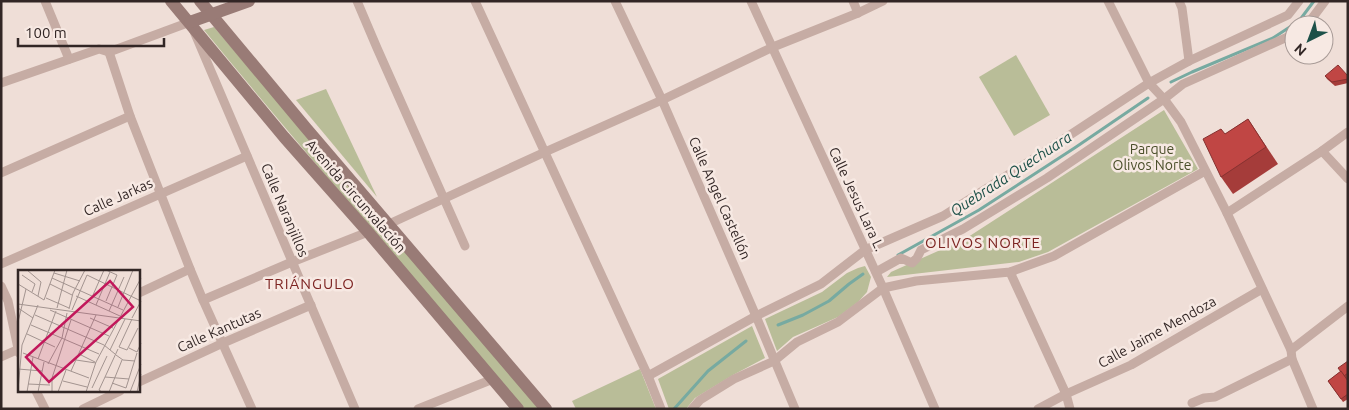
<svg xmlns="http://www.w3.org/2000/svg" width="1349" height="410" font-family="Ubuntu,sans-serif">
<rect width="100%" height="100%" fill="#efded7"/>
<g fill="#b9bd98">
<path d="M 214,27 L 540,409 L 525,409 C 418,283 309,158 204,30 Z"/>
<path d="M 1016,55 L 1050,115 L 1014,136 L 979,77 Z"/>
<path d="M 326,89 L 377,197 L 296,100 Z"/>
<path d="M 1164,110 L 1198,169 L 1048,252 L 1019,262 L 887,277 L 891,272 L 965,239 Z"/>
<path d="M 865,266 L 871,277 L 867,292 L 858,302 L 838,317 L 793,337 L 777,351 L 765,319 L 822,292 L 847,273 L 858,268 Z"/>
<path d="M 752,326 L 765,358 L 733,375 L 695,398 L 686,409 L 669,409 L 658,379 Z"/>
<path d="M 640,369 L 656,409 L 576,409 L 572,401 Z"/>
</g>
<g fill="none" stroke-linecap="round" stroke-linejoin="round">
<g stroke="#77aaa1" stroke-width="3">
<path d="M 1171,82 L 1192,72 L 1273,38 L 1299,21 L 1314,1"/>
<path d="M 898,255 L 979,210 L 1076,147 L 1148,98"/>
<path d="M 778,325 L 803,315 L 829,301 L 849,284 L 863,274"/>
<path d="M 674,409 L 708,371 L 746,341"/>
</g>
<g stroke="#c6aca4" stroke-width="9">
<path d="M 45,1 L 69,59"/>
<path d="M 357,1 L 377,48 L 465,246"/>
<path d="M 475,1 L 648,376 L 661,409"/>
<path d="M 615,1 L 662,100 L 756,316 L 795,409"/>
<path d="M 751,1 L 883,288 L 935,409"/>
<path d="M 853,1 L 858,13"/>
<path d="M 1108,1 L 1149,83 L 1164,99 L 1181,122 L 1227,213 L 1291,350 L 1292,359 L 1313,409"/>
<path d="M 1179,1 L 1182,8 L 1189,61"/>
<path d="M 1307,25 L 1325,1"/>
<path d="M 109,52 L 130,116 L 190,269 L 203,300 L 252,409"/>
<path d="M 1,83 L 99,49 L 109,52 L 190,22 L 355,409"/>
<path d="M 1322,151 L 1348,179"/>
<path d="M 1,173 L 130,116"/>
<path d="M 1227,213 L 1322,151 L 1348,132"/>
<path d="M 389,224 L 545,152 L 662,100 L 773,47 L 858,13 L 883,1"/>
<path d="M 1,264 L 247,156"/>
<path d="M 876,272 L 901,258 L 912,263 L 917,258 L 921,250 L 963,229 L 1047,178 L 1164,99 L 1183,84 L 1294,34"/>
<path d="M 1010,272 L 1066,394 L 1070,409"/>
<path d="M 1,286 L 8,301 L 19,353"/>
<path d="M 139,293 L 190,269"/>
<path d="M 203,300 L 292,262 L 368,232"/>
<path d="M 1291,350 L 1348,306"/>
<path d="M 1,357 L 19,349"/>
<path d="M 648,376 L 756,316 L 821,284 L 865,250 L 943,216 L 1041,154 L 1149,83 L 1189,61 L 1288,15 L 1299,1"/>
<path d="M 139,382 L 223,343 L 311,305"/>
<path d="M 36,391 L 45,409"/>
<path d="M 1192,403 L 1204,398 L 1215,397 L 1292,359"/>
<path d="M 83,409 L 120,391"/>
<path d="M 418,409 L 493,379"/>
<path d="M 692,409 L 700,400 L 734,379 L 774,361 L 797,342 L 838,322 L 883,288 L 916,281 L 1010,272 L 1054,256 L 1205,171"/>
<path d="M 1038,409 L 1066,394 L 1131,365 L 1262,289"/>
</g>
<g stroke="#997b76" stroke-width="12">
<path d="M 171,1 L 284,137 L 368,232 L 518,409"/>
<path d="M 200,1 L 306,128 L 546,409"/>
<path d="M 190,22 L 249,1"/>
</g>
</g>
<g fill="#a53c3a">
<path d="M 1325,76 L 1348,76 L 1348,83 L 1335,86 L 1327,79 Z"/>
<path d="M 1248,119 L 1278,164 L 1233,194 L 1221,177 L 1225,134 Z"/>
<path d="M 1348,361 L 1348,399 L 1343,402 L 1328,381 L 1341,371 Z"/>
</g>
<g fill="#c04644" stroke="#863130">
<path d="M 1338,65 L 1348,76 L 1348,79 L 1332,82 L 1325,76 Z"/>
<path d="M 1248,119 L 1266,147 L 1221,177 L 1203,139 L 1221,129 L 1225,134 Z"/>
<path d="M 1348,361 L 1348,373 L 1344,376 L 1338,368 Z"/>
<path d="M 1341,371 L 1348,381 L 1348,394 L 1341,399 L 1328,381 Z"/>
</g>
<g text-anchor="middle" stroke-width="5" stroke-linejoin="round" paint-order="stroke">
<g font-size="14" fill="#4a4f2a" stroke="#f7e9e3">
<text x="1152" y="154">Parque<tspan x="1152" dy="16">Olivos Norte</tspan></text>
</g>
<g font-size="14" fill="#322625" stroke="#f7e9e3">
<text transform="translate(356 196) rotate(49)" y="5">Avenida Circunvalación</text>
<text transform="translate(118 197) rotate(-24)" y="5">Calle Jarkas</text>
<text transform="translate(720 198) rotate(66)" y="5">Calle Angel Castellón</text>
<text transform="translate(857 199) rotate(65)" y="5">Calle Jesus Lara L.</text>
<text transform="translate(285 210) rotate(67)" y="5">Calle Naranjillos</text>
<text transform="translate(219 330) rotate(-24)" y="5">Calle Kantutas</text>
<text transform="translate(1157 332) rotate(-29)" y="5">Calle Jaime Mendoza</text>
</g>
<g font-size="15" font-style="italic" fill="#1d5149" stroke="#f7e9e3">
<text transform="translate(1011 174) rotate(-33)" y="5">Quebrada Quechuara</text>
</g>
<g font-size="15" letter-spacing="1" fill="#7d2422" stroke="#f7e9e3">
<text x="983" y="248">OLIVOS NORTE</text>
<text x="310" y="289">TRIÁNGULO</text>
</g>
</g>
<g transform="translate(18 270)">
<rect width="122" height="122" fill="#efded7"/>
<path fill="none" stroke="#a39490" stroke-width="1" d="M 9,0 L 23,12 L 20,26M 36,3 L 62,11M 4,5 L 17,14 L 14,22M 69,5 L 123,31M 34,8 L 105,40M 0,14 L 26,30 L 37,0M 32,14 L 54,25M 75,25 L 86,0M 58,26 L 102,46M 28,28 L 51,38M 88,31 L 99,5 L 88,0M 0,34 L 123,51M 78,35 L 92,2M 100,37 L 115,0M 0,38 L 15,48M 39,38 L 49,0M 51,39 L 55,23 L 67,0M 32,40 L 91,66M 54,40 L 69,5M 91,41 L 106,7M 17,45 L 86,75 L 97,84M 72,48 L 95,58M 114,48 L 123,31M 0,52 L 8,19M 13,55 L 81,84M 9,64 L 37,77M 111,78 L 119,82 L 123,73M 92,80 L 107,49M 109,80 L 101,77 L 114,49M 109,80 L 120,58M 5,83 L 71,108M 61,84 L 77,92M 98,85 L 105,90 L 117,91M 20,89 L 38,41M 58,90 L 78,93M 30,94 L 44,68 L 49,43M 0,99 L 24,101M 53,101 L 78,45M 87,107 L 111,109M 45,111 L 69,117M 94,113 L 108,118 L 119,83M 10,114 L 32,115M 74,118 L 89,86M 0,120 L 4,75 L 20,35M 9,122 L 15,87M 20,122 L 26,92M 34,122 L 34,108 L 53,50M 40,122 L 48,100M 68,122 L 78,92 L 123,8M 84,122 L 81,120 L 100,79M 91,122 L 104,90M 112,122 L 123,94M 119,122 L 123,104"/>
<path fill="#c2185b" fill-opacity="0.15" stroke="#c2185b" stroke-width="2.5" d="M 92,11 L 115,37 L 31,112 L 8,87 Z"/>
<rect width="122" height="122" fill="none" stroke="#322625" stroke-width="2.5"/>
</g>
<rect width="1349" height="410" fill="none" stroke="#322625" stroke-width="5"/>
<g transform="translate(1309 40) rotate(222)"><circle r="24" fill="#f7e9e3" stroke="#a89b97"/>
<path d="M0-4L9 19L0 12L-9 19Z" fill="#1d5149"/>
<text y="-8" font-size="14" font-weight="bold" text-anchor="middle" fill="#322625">N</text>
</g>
<path d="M18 38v8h146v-8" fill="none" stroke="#322625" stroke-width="2.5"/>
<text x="25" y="38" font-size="15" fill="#322625" stroke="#f7e9e3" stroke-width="4" paint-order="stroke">100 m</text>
</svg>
